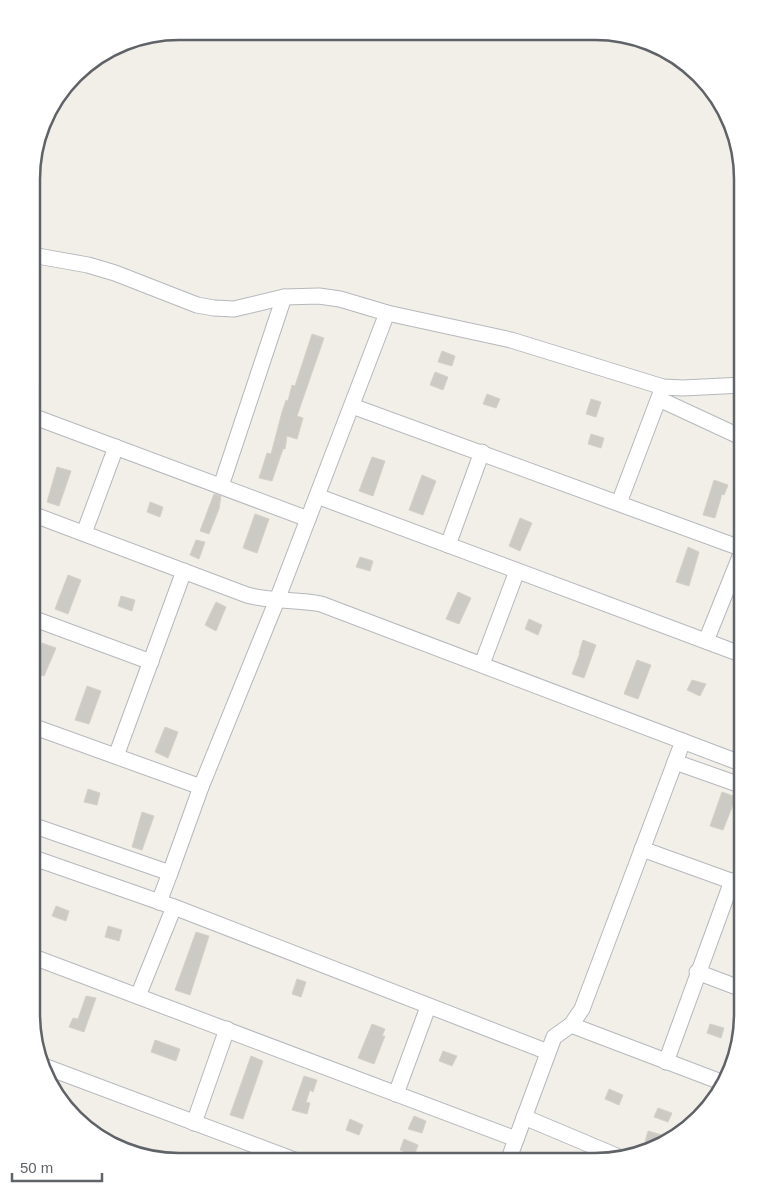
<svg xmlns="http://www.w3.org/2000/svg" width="774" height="1193" font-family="Helvetica,sans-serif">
<rect width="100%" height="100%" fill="#f1efe8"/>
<g fill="#cccac5" stroke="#d6d1c6">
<path d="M 312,334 L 324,338 L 297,416 L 303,418 L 297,439 L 287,436 L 285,449 L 283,449 L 272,481 L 259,478 L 267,453 L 271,454 L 282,412 L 286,400 L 288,401 L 292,385 L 295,386 Z"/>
<path d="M 442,351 L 455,356 L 452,366 L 438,362 Z"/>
<path d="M 435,372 L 448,377 L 443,390 L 430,385 Z"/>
<path d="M 487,394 L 500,399 L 496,408 L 483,404 Z"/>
<path d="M 591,399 L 601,402 L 596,417 L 586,414 Z"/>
<path d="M 591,434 L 604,438 L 601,448 L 588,444 Z"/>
<path d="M 372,457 L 385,461 L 373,496 L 359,491 Z"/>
<path d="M 57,467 L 71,471 L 59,506 L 47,502 Z"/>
<path d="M 422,475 L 436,481 L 423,515 L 409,510 Z"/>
<path d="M 714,480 L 728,485 L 724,495 L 722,494 L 715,518 L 703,515 Z"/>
<path d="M 214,494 L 221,496 L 219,509 L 209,534 L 200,531 Z"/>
<path d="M 150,502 L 163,507 L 160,517 L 147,512 Z"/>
<path d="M 255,514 L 269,519 L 257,553 L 243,548 Z"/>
<path d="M 520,518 L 532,523 L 520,551 L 509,546 Z"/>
<path d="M 196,540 L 205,542 L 199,559 L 190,555 Z"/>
<path d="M 688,547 L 699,552 L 689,586 L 676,582 Z"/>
<path d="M 360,557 L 373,561 L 370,571 L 356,567 Z"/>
<path d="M 68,575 L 81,580 L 68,614 L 55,609 Z"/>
<path d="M 458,592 L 471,598 L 459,624 L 446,619 Z"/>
<path d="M 121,596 L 135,600 L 132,611 L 118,606 Z"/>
<path d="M 216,602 L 226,607 L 216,631 L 205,625 Z"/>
<path d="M 529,619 L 542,625 L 538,635 L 525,629 Z"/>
<path d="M 583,640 L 596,645 L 584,678 L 572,674 L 580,653 L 579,653 Z"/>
<path d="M 42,643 L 56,648 L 44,676 L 32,672 Z"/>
<path d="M 637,660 L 651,665 L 638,699 L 624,694 Z"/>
<path d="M 692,680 L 706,684 L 700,696 L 687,690 Z"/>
<path d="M 87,686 L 101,691 L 89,724 L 75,720 Z"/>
<path d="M 165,727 L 178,732 L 168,758 L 155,752 Z"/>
<path d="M 88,789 L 100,793 L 97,805 L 84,802 Z"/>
<path d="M 722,792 L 736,797 L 723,830 L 710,826 Z"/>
<path d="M 142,812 L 154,816 L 142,850 L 132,847 Z"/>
<path d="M 56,906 L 69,911 L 66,921 L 52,916 Z"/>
<path d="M 108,926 L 122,930 L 119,941 L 105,937 Z"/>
<path d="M 196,932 L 209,936 L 190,995 L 175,990 Z"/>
<path d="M 297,979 L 306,982 L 301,997 L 292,994 Z"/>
<path d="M 86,996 L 96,998 L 84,1032 L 69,1027 L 73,1018 L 78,1019 Z"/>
<path d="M 372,1024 L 385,1029 L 382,1036 L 385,1036 L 374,1064 L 358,1058 Z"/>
<path d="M 710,1024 L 724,1028 L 721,1038 L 707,1033 Z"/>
<path d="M 155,1040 L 180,1049 L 176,1061 L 151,1052 Z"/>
<path d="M 443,1051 L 457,1056 L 452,1066 L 439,1061 Z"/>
<path d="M 251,1056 L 263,1061 L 243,1119 L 230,1115 Z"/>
<path d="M 304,1076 L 317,1080 L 313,1092 L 310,1090 L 306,1102 L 310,1103 L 307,1114 L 292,1110 Z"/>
<path d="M 609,1089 L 623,1095 L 619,1105 L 605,1099 Z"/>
<path d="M 658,1108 L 672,1113 L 668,1122 L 654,1117 Z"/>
<path d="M 414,1116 L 426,1121 L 422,1133 L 408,1129 Z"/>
<path d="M 350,1119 L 363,1125 L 359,1135 L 346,1130 Z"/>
<path d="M 648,1131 L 662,1135 L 657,1146 L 645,1142 Z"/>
<path d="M 404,1139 L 418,1145 L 414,1156 L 400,1150 Z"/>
</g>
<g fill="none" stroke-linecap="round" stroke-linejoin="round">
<g stroke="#b5b8bc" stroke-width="17">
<g id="minor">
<path d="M 32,255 L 88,265 L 115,273 L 197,305 L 214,308 L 234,309 L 284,297 L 319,296 L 340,299 L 387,313 L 511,340 L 663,387 L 683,388 L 743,385"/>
<path d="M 659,399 L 743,438"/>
<path d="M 352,406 L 743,549"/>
<path d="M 32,416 L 308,519"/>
<path d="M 221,486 L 284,297"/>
<path d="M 317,496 L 743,655"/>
<path d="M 619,503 L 663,387"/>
<path d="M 32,514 L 247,595 C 271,602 296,599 321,604 L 743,764"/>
<path d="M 84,533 L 116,447"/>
<path d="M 448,545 L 482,452"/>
<path d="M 32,618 L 151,662"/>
<path d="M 706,641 L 743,549"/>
<path d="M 482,664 L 517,571"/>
<path d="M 32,726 L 201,787"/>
<path d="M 116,756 L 184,571"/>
<path d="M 675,762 L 743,786"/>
<path d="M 32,825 L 170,873 L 201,787 L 277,600 L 387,313"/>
<path d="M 642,849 L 742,885"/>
<path d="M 31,857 L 174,907"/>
<path d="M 159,902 L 170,873"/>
<path d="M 31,956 L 516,1139"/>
<path d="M 697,972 L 742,989"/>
<path d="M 138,996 L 174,907 L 548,1052"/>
<path d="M 571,1025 L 721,1082"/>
<path d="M 666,1062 L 732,881"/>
<path d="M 41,1065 L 297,1161"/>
<path d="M 396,1094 L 428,1007"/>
<path d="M 524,1117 L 619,1157"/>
<path d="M 194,1123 L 227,1029"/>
<path d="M 508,1161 L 554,1037 L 571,1025 L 582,1009 L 683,741"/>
</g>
</g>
<use href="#minor" stroke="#fff" stroke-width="15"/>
</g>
<path d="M0 0H774V1193H0ZM179 40H595A139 139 0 0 1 734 179V1014A139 139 0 0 1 595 1153H179A139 139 0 0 1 40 1014V179A139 139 0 0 1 179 40Z" fill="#fff" fill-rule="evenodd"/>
<path fill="none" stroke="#5f6368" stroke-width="2.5" d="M179 40H595A139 139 0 0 1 734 179V1014A139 139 0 0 1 595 1153H179A139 139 0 0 1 40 1014V179A139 139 0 0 1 179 40Z"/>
<path d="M12 1173v8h90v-8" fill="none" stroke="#5f6368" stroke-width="2.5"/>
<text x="20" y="1173" font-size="15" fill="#5f6368" stroke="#ffffff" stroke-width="4" paint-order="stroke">50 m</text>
</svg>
